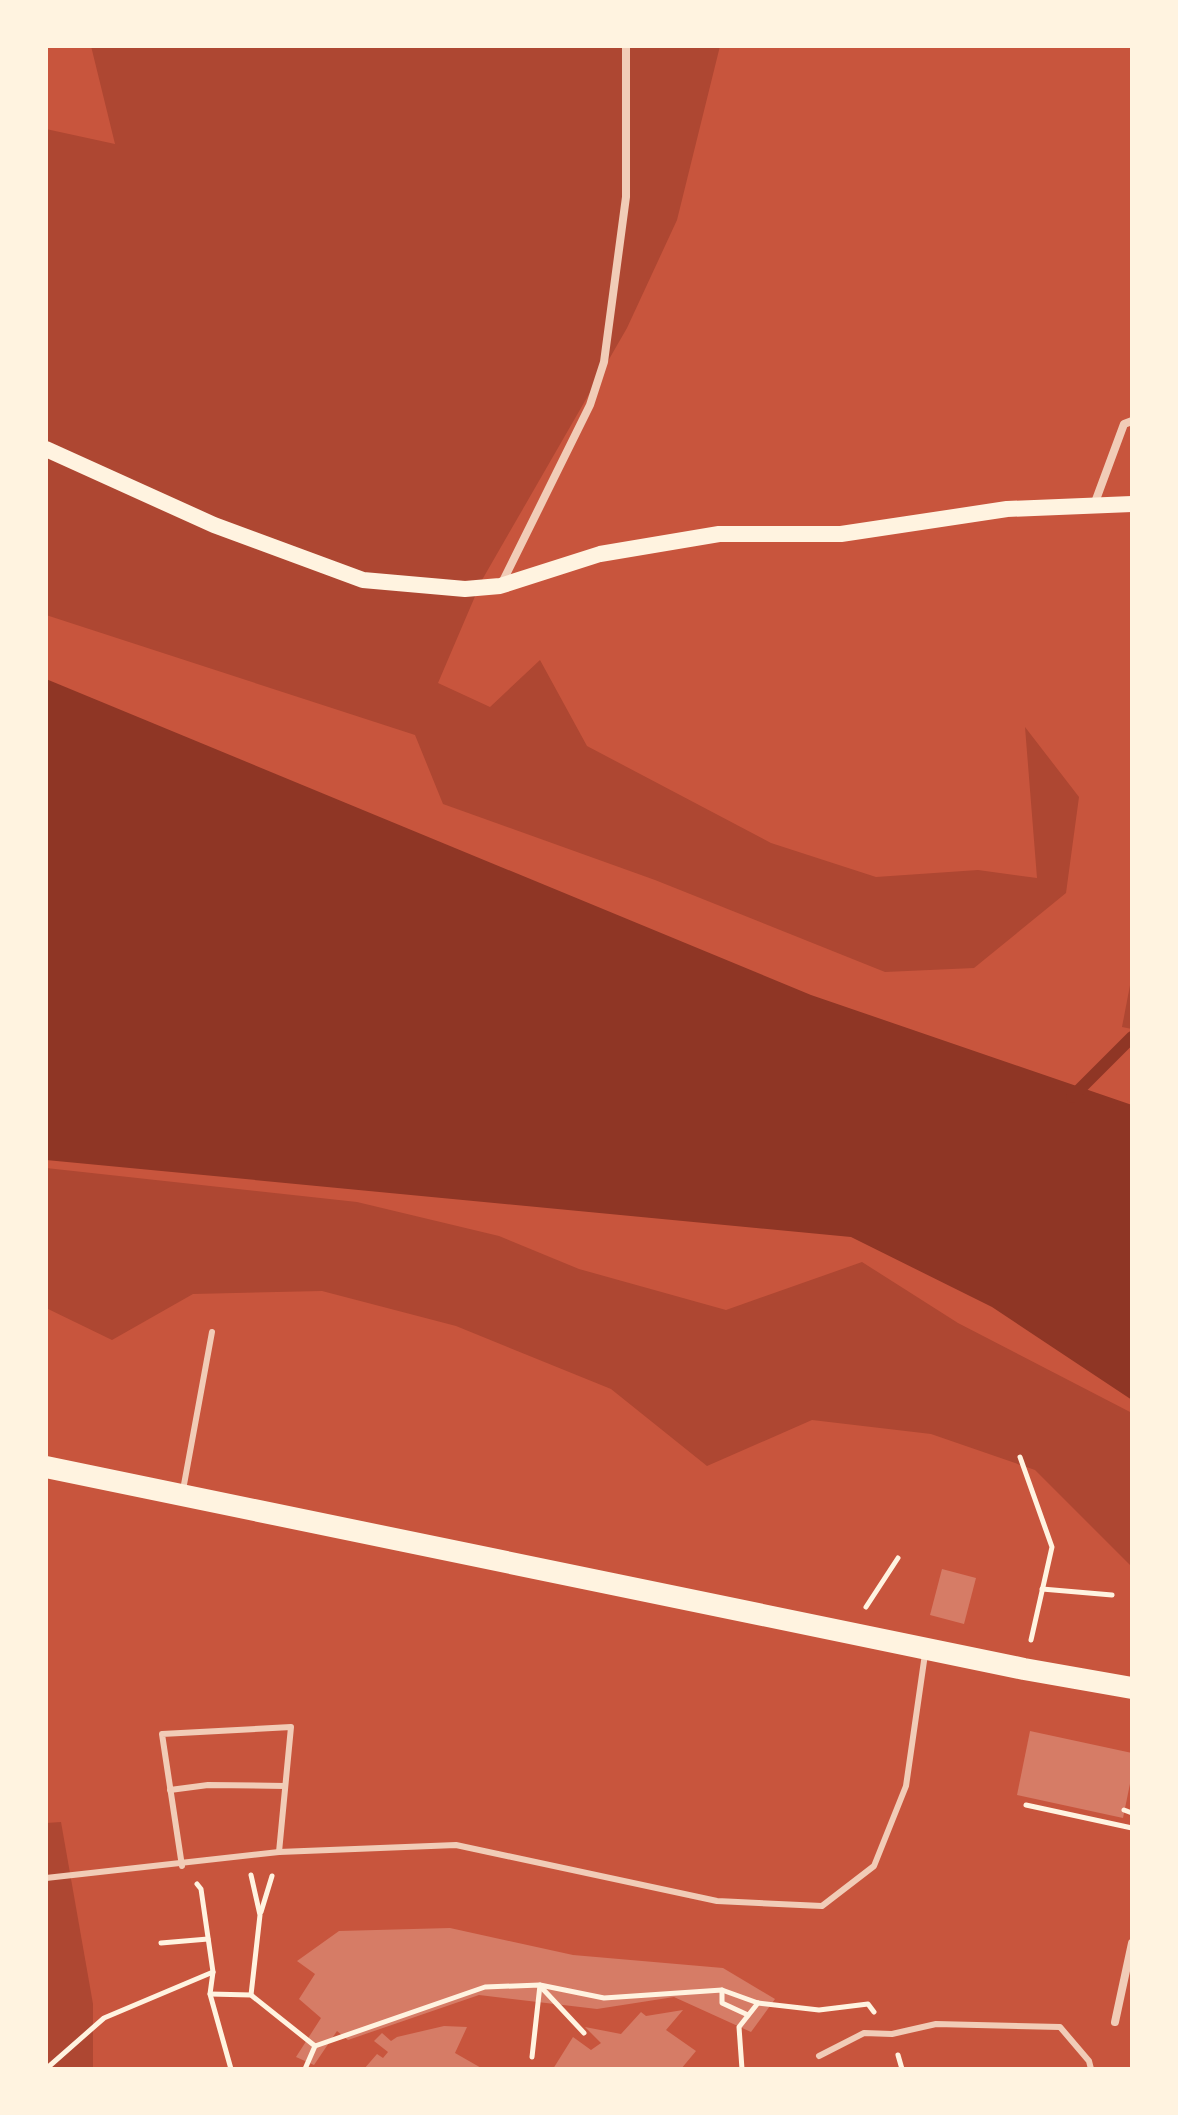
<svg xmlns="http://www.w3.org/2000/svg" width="1178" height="2115" font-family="Merriweather,serif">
<rect width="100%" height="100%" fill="#c8553d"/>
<g fill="#ae4732">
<path d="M 91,46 L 720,46 L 677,220 L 627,328 L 482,580 L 438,683 L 490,707 L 540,660 L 587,746 L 771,843 L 876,877 L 978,870 L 1037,878 L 1025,727 L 1079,797 L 1066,893 L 974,968 L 885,972 L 655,880 L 443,804 L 415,735 L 46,615 L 46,129 L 115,144 Z"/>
<path d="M 1132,975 L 1132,1029 L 1122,1027 Z"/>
<path d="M 46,1168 L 357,1202 L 499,1236 L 579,1269 L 726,1310 L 862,1262 L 958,1323 L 1132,1413 L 1132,1567 L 1035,1470 L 931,1434 L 812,1420 L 707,1466 L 611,1389 L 456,1326 L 322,1291 L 193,1294 L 112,1340 L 46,1308 Z"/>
<path d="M 61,1822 L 93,2004 L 93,2069 L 46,2069 L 46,1823 Z"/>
</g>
<path fill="#8f3625" d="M 46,679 L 811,995 L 1132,1105 L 1132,1400 L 992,1307 L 851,1237 L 46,1160 Z"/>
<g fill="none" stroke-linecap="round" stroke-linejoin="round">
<path stroke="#8f3625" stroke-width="12" d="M 1072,1097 L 1132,1037"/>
</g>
<g fill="#d67c66">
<path d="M 942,1569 L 976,1578 L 964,1624 L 930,1615 Z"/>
<path d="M 1030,1731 L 1132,1753 L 1132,1774 L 1123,1818 L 1017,1795 Z"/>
<path d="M 450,1928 L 573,1955 L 723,1968 L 775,1999 L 751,2032 L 674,1997 L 597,2009 L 479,1995 L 348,2040 L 337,2031 L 314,2065 L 296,2057 L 321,2018 L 299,1999 L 315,1974 L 297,1961 L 339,1931 Z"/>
<path d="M 683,2010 L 666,2030 L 696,2051 L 681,2069 L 553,2069 L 573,2037 L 591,2050 L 601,2043 L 585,2027 L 621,2034 L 641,2012 L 646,2016 Z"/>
<path d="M 444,2026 L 467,2027 L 455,2053 L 483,2069 L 364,2069 L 377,2054 L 383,2058 L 388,2052 L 374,2041 L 382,2033 L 391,2041 L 397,2037 Z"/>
</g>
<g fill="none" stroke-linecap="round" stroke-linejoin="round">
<g stroke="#fff3e0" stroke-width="5">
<path d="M 1020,1457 L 1052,1547 L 1031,1640"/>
<path d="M 1042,1589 L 1112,1595"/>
<path d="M 866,1607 L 898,1558"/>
<path d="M 1026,1805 L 1132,1828"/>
<path d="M 1124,1810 L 1132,1813"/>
<path d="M 251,1875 L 260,1915 L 251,1995"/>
<path d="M 197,1884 L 201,1889 L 213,1972 L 210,1994 L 231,2069"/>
<path d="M 261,1912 L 272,1876"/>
<path d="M 161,1943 L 208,1939"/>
<path d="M 541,1987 L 584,2033"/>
<path d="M 722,1990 L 722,2003 L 748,2015"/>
<path d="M 210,1994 L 251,1995 L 315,2046"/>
<path d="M 898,2055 L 902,2069"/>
<path d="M 532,2057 L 540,1985"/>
<path d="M 46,2069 L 104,2018 L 213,1972"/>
<path d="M 305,2069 L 315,2046 L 485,1987 L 540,1985 L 604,1998 L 722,1990 L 758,2003 L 819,2010 L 868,2004 L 874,2012"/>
<path d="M 742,2069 L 739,2027 L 758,2003"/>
</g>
<g stroke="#f1ccb7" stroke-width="6">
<path d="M 183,1490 L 212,1332"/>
<path d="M 170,1790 L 208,1785 L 285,1786"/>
<path d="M 182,1866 L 162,1734 L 291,1727 L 279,1852"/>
<path d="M 46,1878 L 279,1852 L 456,1845 L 717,1901 L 822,1906 L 874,1866 L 906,1786 L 925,1654"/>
<path d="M 819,2056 L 864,2033 L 892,2034 L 936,2024 L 1060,2027 L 1089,2061 L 1091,2069"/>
</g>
<g stroke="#f1ccb7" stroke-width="8">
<path d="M 1094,505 L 1124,424 L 1132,421"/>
<path d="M 501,585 L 590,405 L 604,362 L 626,197 L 626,46"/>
<path d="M 1115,2022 L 1132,1943"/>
</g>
<path stroke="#fff3e0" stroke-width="16" d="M 46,449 L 214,525 L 363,580 L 465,589 L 500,586 L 600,554 L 719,534 L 841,534 L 1007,509 L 1132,504"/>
<path stroke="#fff3e0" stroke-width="22" d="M 46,1467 L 1024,1669 L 1132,1688"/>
</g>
<rect width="1178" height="2115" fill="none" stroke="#fff3e0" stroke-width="96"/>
</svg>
